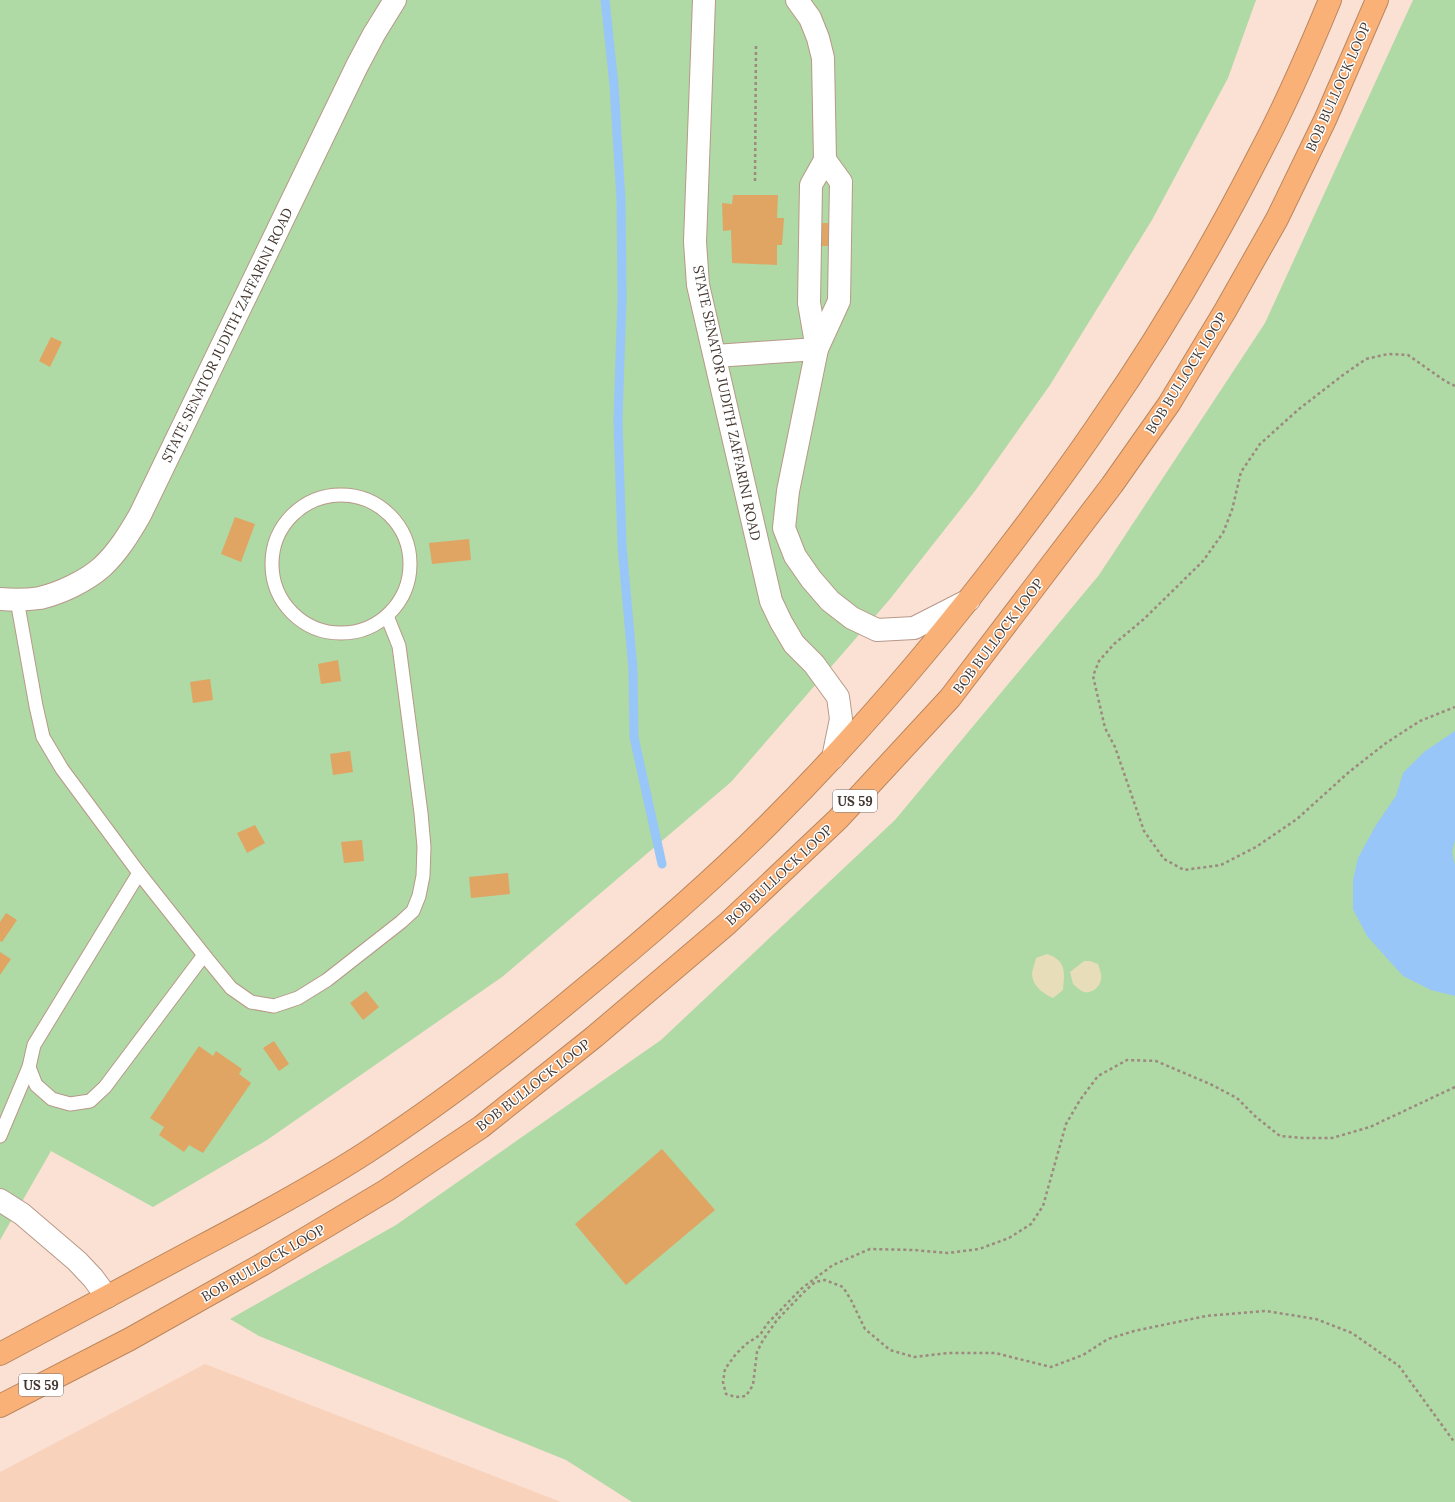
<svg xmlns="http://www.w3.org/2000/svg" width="1455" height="1502" font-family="Lora,serif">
<rect width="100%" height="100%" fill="#fbe1d3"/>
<path fill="#f9d2bc" d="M 205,1364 L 561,1502 L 0,1502 L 0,1472 Z"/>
<g fill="#afd9a5">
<path d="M 0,0 L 1256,0 L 1228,78 L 1152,220 L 1050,385 L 975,491 L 890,599 L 731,782 L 502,977 L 267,1140 L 153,1207 L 51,1151 L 0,1240 Z"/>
<path d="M 1413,0 L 1455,0 L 1455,1502 L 632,1502 L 566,1460 L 259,1336 L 230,1319 L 396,1225 L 661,1040 L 895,820 L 1099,575 L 1265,323 Z"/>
</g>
<g fill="#e7ddb8">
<path d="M 1047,954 C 1066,960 1065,972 1063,990 L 1053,998 C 1043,994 1033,986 1032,975 C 1032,970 1035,963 1036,958 Z"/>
<path d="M 1084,961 L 1090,961 L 1098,964 C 1099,967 1100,970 1101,974 C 1103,984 1094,994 1084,992 C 1080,991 1076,986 1073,984 L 1070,972 Z"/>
</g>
<path fill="#98c6f9" d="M 1455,731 L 1455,840 L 1452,852 L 1455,865 L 1455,996 L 1431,990 L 1403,976 L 1367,936 L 1353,909 L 1353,880 L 1358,858 L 1376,825 L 1396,796 L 1403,773 L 1424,752 Z"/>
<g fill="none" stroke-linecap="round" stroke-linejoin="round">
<path stroke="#98c6f9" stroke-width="9" d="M 605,0 L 614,85 L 621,200 L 622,298 L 618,420 L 622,546 L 633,669 L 634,737 L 662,864"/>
</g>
<g fill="#e0a562">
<path d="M 733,195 L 778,195 L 777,218 L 784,218 L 782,245 L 777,245 L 777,265 L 732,263 L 731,230 L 723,231 L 722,203 L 732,204 Z"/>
<path d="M 816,223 L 831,223 L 831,246 L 817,246 Z"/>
<path d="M 51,337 L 62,342 L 50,367 L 39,361 Z"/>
<path d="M 235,517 L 255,524 L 241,562 L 221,554 Z"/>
<path d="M 469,539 L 471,560 L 432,564 L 429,543 Z"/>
<path d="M 338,660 L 341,681 L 321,684 L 318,664 Z"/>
<path d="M 210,679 L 213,700 L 193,703 L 190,682 Z"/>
<path d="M 350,751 L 353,772 L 333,775 L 330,754 Z"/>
<path d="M 255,825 L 265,843 L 247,853 L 237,833 Z"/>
<path d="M 362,840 L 364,861 L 344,863 L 341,842 Z"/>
<path d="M 508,873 L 510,894 L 471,898 L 469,877 Z"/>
<path d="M 6,913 L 17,920 L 2,942 L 0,941 L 0,922 Z"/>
<path d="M 0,952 L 11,959 L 0,975 Z"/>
<path d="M 366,991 L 379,1007 L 363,1020 L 350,1003 Z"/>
<path d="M 274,1041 L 289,1064 L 279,1071 L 263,1048 Z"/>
<path d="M 199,1046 L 213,1056 L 216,1051 L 242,1069 L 239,1074 L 251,1083 L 203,1153 L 189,1145 L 184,1152 L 159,1135 L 164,1127 L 150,1118 Z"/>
<path d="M 662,1149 L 715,1210 L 626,1285 L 575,1224 Z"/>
</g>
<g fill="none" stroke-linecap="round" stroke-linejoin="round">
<g stroke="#b79989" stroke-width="15">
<g id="service">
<circle cx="341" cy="564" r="69"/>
<path d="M 17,600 L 36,706 L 43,737 L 62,769 L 139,873 L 34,1045 L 29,1067 L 36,1085 L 52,1099 L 70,1104 L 90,1101 L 105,1087 L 204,955 L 231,988 L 251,1002 L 274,1006 L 298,998 L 327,980 L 401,922 L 413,911 L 419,896 L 423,876 L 424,847 L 421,813 L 399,646 L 387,616"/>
<path d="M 139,873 L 204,955"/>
<path d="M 0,1136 L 29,1067"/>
</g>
</g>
<g stroke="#b79989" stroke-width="24">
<g id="minor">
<path d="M 704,0 L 695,242 L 698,285 L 771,601 L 781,622 L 794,644 L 814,664 L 838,697 L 841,719 L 833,758"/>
<path d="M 797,0 L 810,18 L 818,38 L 823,58 L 825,160 L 811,185 L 809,303 L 817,349"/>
<path d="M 825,160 L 841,182 L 839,301 L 817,349 L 788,491 L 784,528 L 795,556 L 811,579 L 830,601 L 852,618 L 877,630 L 914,628 L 969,600"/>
<path d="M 715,356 L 817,349"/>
<path d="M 0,599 C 13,600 27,600 40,598 C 61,593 86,581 102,567 C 118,552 129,534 140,515 L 357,66 L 374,34 L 395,0"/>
<path d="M 0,1200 L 22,1214 L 77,1261 L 93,1278 L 107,1297"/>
</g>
</g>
<g stroke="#ba865e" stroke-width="24">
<g id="motorway">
<path d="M 0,1354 C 66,1319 132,1284 198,1248 C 255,1218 313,1187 367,1152 C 441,1104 511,1050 578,994 C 644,940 708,885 768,825 C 855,738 936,644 1010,546 C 1042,504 1073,462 1102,419 C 1161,334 1214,243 1261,151 C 1287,102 1309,51 1330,0"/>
<path d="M 0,1406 L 130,1339 L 263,1264 L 387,1190 L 481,1127 L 594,1037 L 727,924 L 838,819 L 950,698 L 1112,485 L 1169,404 L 1225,311 L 1277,219 L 1325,120 L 1377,0"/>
</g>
</g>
<g stroke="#9c8a7f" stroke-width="2.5" stroke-dasharray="3 3" stroke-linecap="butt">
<path d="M 755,181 L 756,44"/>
<path d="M 1455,386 L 1445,381 L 1408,355 L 1388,354 L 1366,359 L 1343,375 L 1299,409 L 1260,444 L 1241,472 L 1232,510 L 1223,533 L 1203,561 L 1144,619 L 1114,644 L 1099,661 L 1093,676 L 1105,728 L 1115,747 L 1144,831 L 1164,859 L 1184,870 L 1221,865 L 1256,847 L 1297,819 L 1349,772 L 1386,743 L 1420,721 L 1455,707"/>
<path d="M 1455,1087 L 1370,1127 L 1332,1138 L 1305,1138 L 1280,1136 L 1256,1117 L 1237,1098 L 1210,1084 L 1156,1061 L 1127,1060 L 1098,1076 L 1080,1100 L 1066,1124 L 1043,1206 L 1031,1224 L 1009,1238 L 979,1249 L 948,1253 L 914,1250 L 870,1249 L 833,1265 L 801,1289 L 767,1324 L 760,1335 L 746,1344 L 736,1354 L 725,1369 L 723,1382 L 726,1394 L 736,1397 L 746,1396 L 753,1385 L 757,1352 L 763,1340 L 777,1320 L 804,1292 L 815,1282 L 825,1280 L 843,1287 L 851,1300 L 865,1329 L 890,1350 L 914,1357 L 948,1353 L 995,1353 L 1051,1367 L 1083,1355 L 1108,1339 L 1134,1331 L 1206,1316 L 1266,1311 L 1316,1319 L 1352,1333 L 1399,1366 L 1455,1443"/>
</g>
<use href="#service" stroke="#fff" stroke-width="13"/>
<use href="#minor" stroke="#fff" stroke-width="22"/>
<use href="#motorway" stroke="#fab177" stroke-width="22"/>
</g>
<g text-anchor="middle" stroke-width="3" stroke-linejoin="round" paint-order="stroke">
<g fill="#fff" stroke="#7b736e" stroke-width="1">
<rect x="833" y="790" width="44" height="22" rx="3"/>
<rect x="19" y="1374" width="44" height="22" rx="3"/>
</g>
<g font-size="13" font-weight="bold" fill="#433730">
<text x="855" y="806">US 59</text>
<text x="41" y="1390">US 59</text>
</g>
<g font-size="14" fill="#433730" stroke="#fff">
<text transform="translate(1338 87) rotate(-66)" y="5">BOB BULLOCK LOOP</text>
<text transform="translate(227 335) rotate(-64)" y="5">STATE SENATOR JUDITH ZAFFARINI ROAD</text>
<text transform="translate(1186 373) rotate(-58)" y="5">BOB BULLOCK LOOP</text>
<text transform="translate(727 403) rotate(78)" y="5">STATE SENATOR JUDITH ZAFFARINI ROAD</text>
<text transform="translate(998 636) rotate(-53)" y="5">BOB BULLOCK LOOP</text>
<text transform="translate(779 875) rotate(-43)" y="5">BOB BULLOCK LOOP</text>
<text transform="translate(533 1085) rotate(-38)" y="5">BOB BULLOCK LOOP</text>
<text transform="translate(263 1263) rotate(-30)" y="5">BOB BULLOCK LOOP</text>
</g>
</g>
</svg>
